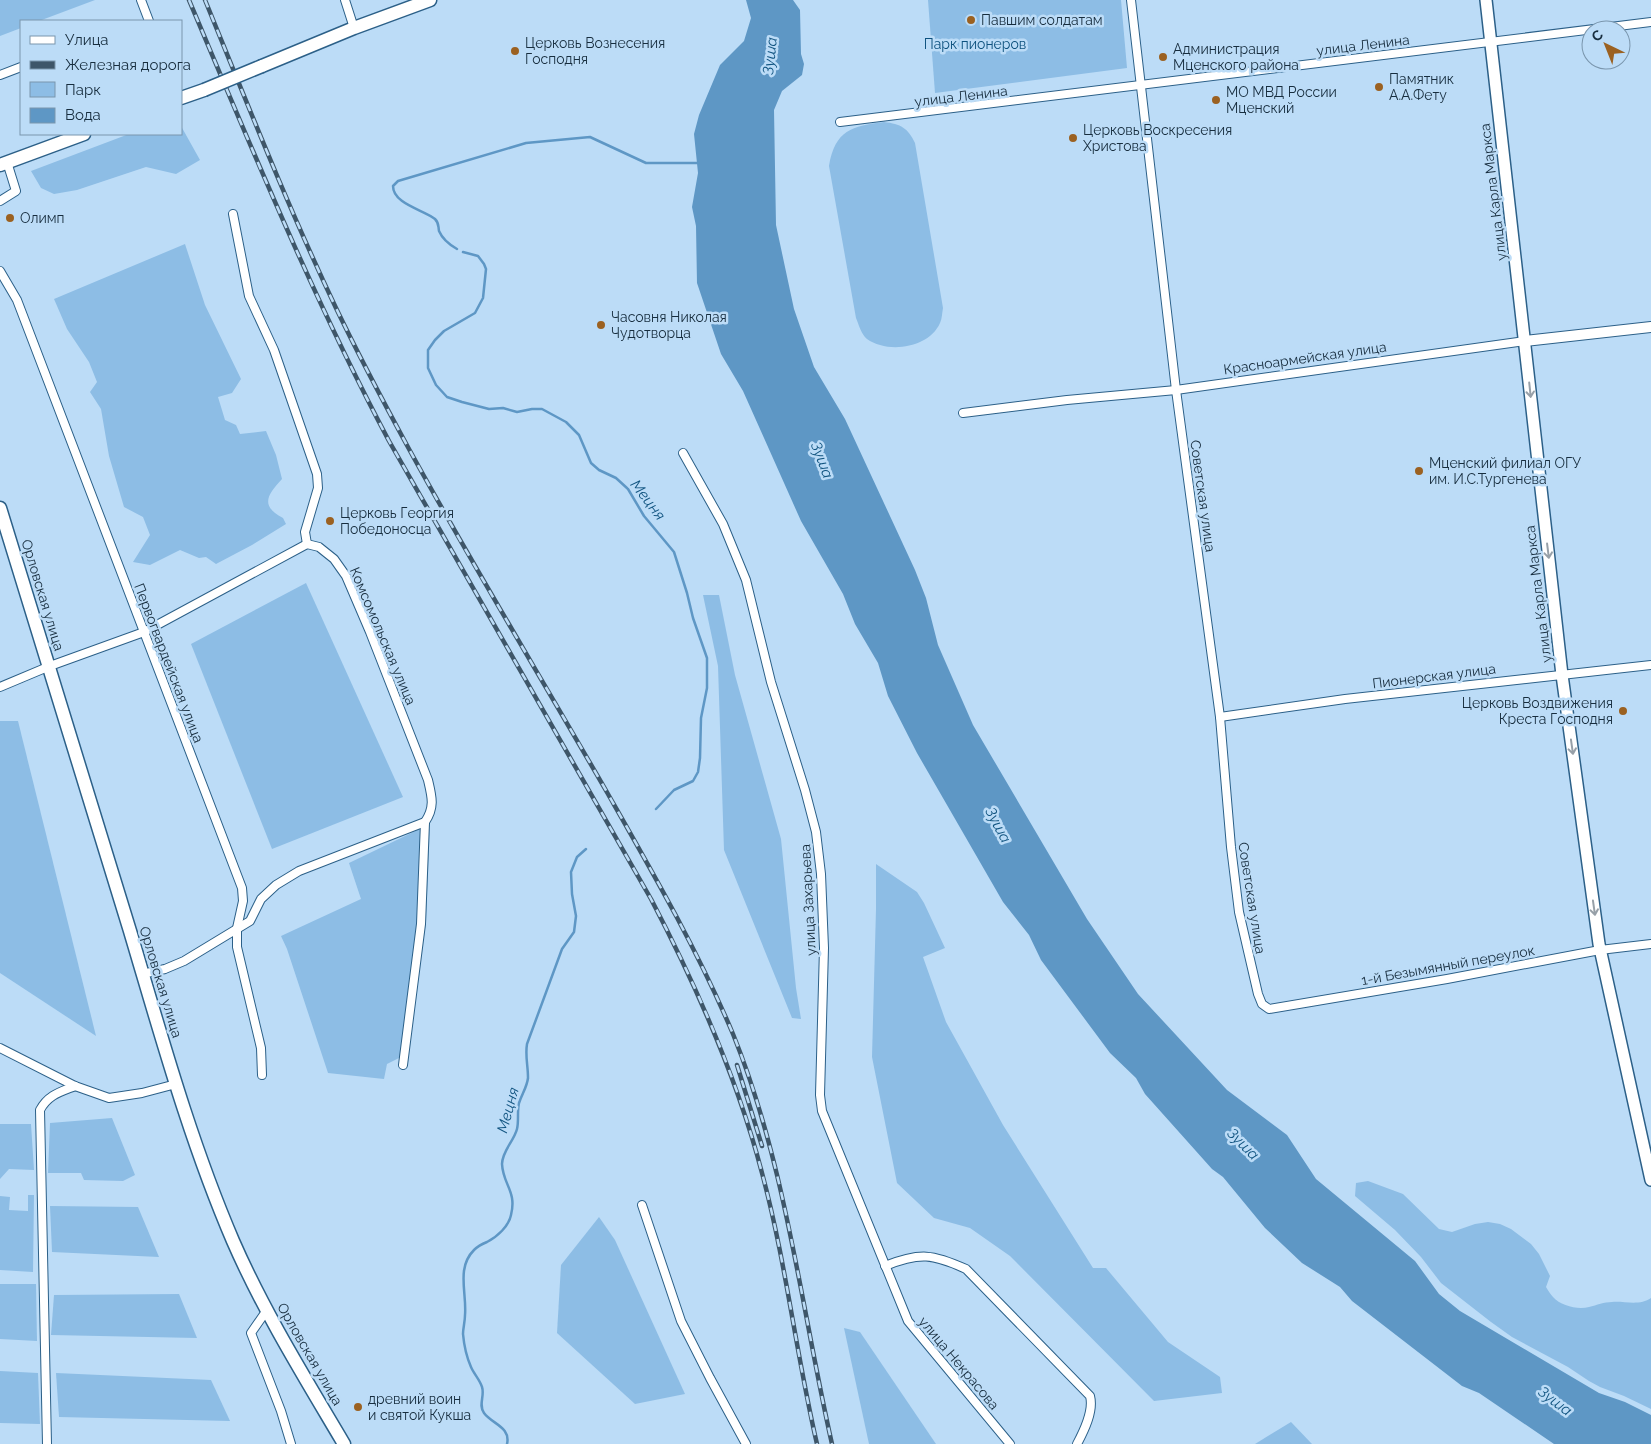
<svg xmlns="http://www.w3.org/2000/svg" width="1651" height="1444" font-family="Raleway,sans-serif">
<rect width="100%" height="100%" fill="#bcdcf7"/>
<g fill="#8dbde5">
<path d="M 0,0 L 95,0 L 39,21 L 21,21 L 21,28 L 0,36 Z"/>
<path d="M 928,0 L 1121,0 L 1127,68 L 935,93 Z"/>
<path d="M 884,122 C 901,124 908,128 915,143 L 943,308 C 942,313 942,319 940,323 C 929,348 888,354 867,339 C 861,334 859,325 856,318 L 829,166 C 835,130 852,126 884,122 Z"/>
<path d="M 181,126 L 200,160 L 176,174 L 146,167 L 77,190 L 54,194 L 41,188 L 31,171 L 129,134 L 181,134 Z"/>
<path d="M 185,244 L 205,305 L 241,379 L 232,393 L 218,397 L 225,420 L 236,425 L 240,434 L 266,431 L 276,455 L 282,479 C 267,495 260,506 283,518 L 286,524 L 252,545 L 216,564 L 206,557 L 199,558 L 180,550 L 150,565 L 133,562 L 150,535 L 143,517 L 124,507 L 109,456 L 101,409 L 90,392 L 97,382 L 89,362 L 67,329 L 54,299 Z"/>
<path d="M 306,583 L 403,797 L 272,849 L 191,644 Z"/>
<path d="M 703,595 L 719,595 L 735,675 L 781,839 L 796,988 L 801,1019 L 792,1018 L 724,850 L 718,666 Z"/>
<path d="M 0,721 L 18,721 L 96,1036 L 0,973 Z"/>
<path d="M 430,824 L 426,922 L 407,1054 L 387,1064 L 384,1079 L 328,1073 L 287,949 L 281,936 L 361,899 L 349,863 Z"/>
<path d="M 876,864 L 917,892 L 924,903 L 945,948 L 923,957 L 946,1022 L 1003,1125 L 1093,1268 L 1106,1268 L 1168,1342 L 1220,1377 L 1222,1393 L 1154,1401 L 1010,1256 L 970,1228 L 934,1218 L 897,1183 L 872,1057 L 876,909 Z"/>
<path d="M 112,1118 L 135,1175 L 123,1181 L 84,1180 L 81,1173 L 48,1173 L 50,1123 Z"/>
<path d="M 0,1124 L 31,1124 L 34,1170 L 9,1169 L 0,1179 Z"/>
<path d="M 1368,1181 L 1403,1194 L 1439,1229 L 1452,1232 L 1475,1224 L 1488,1222 L 1500,1224 L 1511,1229 L 1531,1244 L 1539,1254 L 1550,1276 L 1546,1287 C 1548,1290 1550,1294 1553,1297 C 1561,1306 1578,1310 1589,1307 C 1597,1305 1604,1302 1612,1302 C 1625,1301 1640,1306 1651,1298 L 1651,1409 L 1624,1396 L 1600,1387 L 1589,1381 L 1568,1367 L 1512,1337 L 1491,1322 L 1441,1283 L 1421,1257 L 1395,1230 L 1355,1196 L 1356,1183 Z"/>
<path d="M 28,1195 L 34,1195 L 33,1272 L 0,1270 L 0,1196 L 10,1197 L 9,1210 L 28,1211 Z"/>
<path d="M 50,1206 L 138,1207 L 159,1257 L 52,1252 Z"/>
<path d="M 599,1217 L 615,1240 L 685,1394 L 635,1404 L 557,1333 L 561,1265 Z"/>
<path d="M 0,1284 L 36,1284 L 37,1341 L 0,1339 Z"/>
<path d="M 179,1294 L 197,1338 L 51,1335 L 54,1295 Z"/>
<path d="M 844,1328 L 860,1332 L 936,1444 L 869,1444 Z"/>
<path d="M 0,1371 L 38,1373 L 40,1424 L 0,1423 Z"/>
<path d="M 56,1373 L 211,1380 L 230,1421 L 59,1417 Z"/>
<path d="M 1291,1422 L 1312,1444 L 1255,1444 Z"/>
</g>
<path fill="#5e97c5" d="M 746,0 L 793,0 L 800,10 L 801,54 L 804,64 L 802,75 L 782,91 L 774,110 L 776,225 L 794,309 L 814,367 L 845,419 L 915,570 L 926,598 L 938,645 L 973,725 L 1087,919 L 1138,994 L 1227,1090 L 1287,1135 L 1316,1179 L 1415,1261 L 1439,1294 L 1460,1311 L 1599,1393 L 1625,1402 L 1651,1415 L 1651,1444 L 1554,1444 L 1479,1393 L 1462,1386 L 1352,1301 L 1340,1287 L 1302,1263 L 1265,1228 L 1223,1177 L 1212,1169 L 1145,1094 L 1136,1078 L 1110,1053 L 1041,960 L 1029,935 L 1003,902 L 917,753 L 888,696 L 878,663 L 855,624 L 843,594 L 801,521 L 743,391 L 721,354 L 697,283 L 696,226 L 692,207 L 698,173 L 694,134 L 699,115 L 720,65 L 744,41 L 751,18 Z"/>
<g fill="none" stroke-linecap="round" stroke-linejoin="round">
<g stroke="#5e97c5" stroke-width="2.5">
<path d="M 457,249 C 450,245 442,238 439,231 C 438,225 439,223 435,219 C 424,210 393,204 393,186 L 398,181 L 526,143 L 590,137 L 646,163 L 698,163"/>
<path d="M 463,252 L 478,256 L 484,264 L 486,269 L 483,298 L 475,313 L 444,331 L 435,340 L 428,350 L 428,368 L 436,385 L 447,397 L 462,402 L 489,409 L 503,408 L 517,412 L 532,409 L 542,409 L 566,422 L 579,435 L 591,463 L 599,470 L 616,478 L 628,489 L 644,516 L 674,552 L 687,593 L 693,618 L 707,658 L 707,688 L 701,718 L 700,758 L 698,772 L 693,781 L 674,790 L 656,809"/>
<path d="M 507,1444 C 511,1427 492,1424 484,1413 C 478,1405 485,1396 482,1387 C 480,1380 474,1374 471,1367 C 467,1358 464,1345 463,1334 C 463,1328 465,1322 465,1315 C 467,1293 456,1268 474,1250 C 478,1246 482,1244 487,1242 C 497,1237 509,1226 511,1215 C 517,1191 503,1185 502,1164 C 502,1151 514,1141 517,1129 C 519,1121 517,1111 519,1103 C 522,1094 527,1087 528,1078 C 528,1065 525,1056 527,1044 L 562,949 L 574,932 L 576,916 L 572,894 L 571,872 L 577,857 L 586,849"/>
</g>
<g stroke="#2c6088" stroke-width="10">
<g id="minor">
<path d="M 141,0 L 149,21"/>
<path d="M 345,0 L 354,28"/>
<path d="M 1131,0 L 1176,390 L 1220,717 L 1231,847 L 1239,912 L 1258,994 L 1262,1004 L 1269,1009 L 1447,979 L 1600,950 L 1651,944"/>
<path d="M 0,75 L 21,67"/>
<path d="M 840,122 L 1651,22"/>
<path d="M 0,201 L 16,191 L 7,162"/>
<path d="M 233,214 L 249,296 L 274,350 L 317,474 L 318,488 L 305,532 L 307,544"/>
<path d="M 0,271 L 17,300 L 242,888 L 243,901 L 237,928 L 237,947 L 261,1048 L 262,1075"/>
<path d="M 963,413 L 1067,400 L 1176,390 L 1525,341"/>
<path d="M 683,453 L 723,524 L 746,580 L 771,682 L 805,790 L 816,832 L 821,874 L 824,948 L 820,1095 L 822,1111 L 908,1321 L 1010,1444"/>
<path d="M 307,544 L 319,547 L 334,559 L 346,576 L 370,632 L 428,780 C 432,797 435,807 425,822 L 421,924 L 403,1065"/>
<path d="M 0,687 L 50,666 L 144,632 L 307,544"/>
<path d="M 1220,717 L 1345,699 L 1651,665"/>
<path d="M 142,974 L 165,969 L 184,961 L 250,921 L 261,899 L 276,885 L 299,871 L 425,822"/>
<path d="M 0,1048 L 75,1086 L 109,1098 L 142,1093 L 176,1084"/>
<path d="M 642,1205 L 681,1321 L 710,1378 L 746,1444"/>
<path d="M 885,1266 C 920,1252 933,1254 966,1269 L 1090,1396 C 1094,1411 1084,1431 1077,1444"/>
<path d="M 267,1310 L 251,1333 L 281,1411 L 291,1444"/>
<path d="M 47,1444 L 40,1110 C 48,1095 60,1092 75,1086"/>
</g>
</g>
<g stroke="#2c6088" stroke-width="12">
<path id="tertiary" d="M 1525,341 L 1651,327"/>
</g>
<g stroke="#2c6088" stroke-width="14">
<path id="secondary" d="M 1486,0 L 1562,675 L 1599,944 L 1651,1180"/>
</g>
<g stroke="#2c6088" stroke-width="15">
<g id="primary">
<path d="M 262,66 L 354,28 L 430,0"/>
<path d="M 181,98 L 204,90"/>
<path d="M 0,165 L 84,134"/>
<path d="M 0,508 C 44,649 87,790 130,931 C 161,1035 190,1141 233,1241 C 264,1312 305,1378 344,1444"/>
</g>
</g>
<use href="#minor" stroke="#fff" stroke-width="8"/>
<use href="#tertiary" stroke="#fff" stroke-width="10"/>
<use href="#secondary" stroke="#fff" stroke-width="11"/>
<use href="#primary" stroke="#fff" stroke-width="12"/>
<g stroke="#3e5669" stroke-width="4.5">
<g id="rail">
<path d="M 189,0 C 252,149 313,298 389,441 L 651,899 C 697,987 737,1077 762,1173 C 786,1262 796,1354 817,1444"/>
<path d="M 205,0 C 247,103 288,207 336,308 C 359,356 384,403 409,449 C 473,566 542,679 608,794 C 653,873 698,951 733,1034 C 786,1165 801,1307 832,1444"/>
<path d="M 737,1065 L 762,1146"/>
</g>
</g>
<use href="#rail" stroke="#bcdcf7" stroke-width="2.5" stroke-dasharray="8" stroke-linecap="butt"/>
<g stroke="#2c6088" stroke-width="15" stroke-linecap="butt">
<path id="primary-bridge" d="M 204,90 L 262,66"/>
</g>
<use href="#primary-bridge" stroke="#fff" stroke-width="12"/>
</g>
<defs><path id="oneway-shaft" d="M-6 0H5M1.5-3L5.5 0L1.5 3" fill="none" stroke-width="1.6" stroke-linecap="round" stroke-linejoin="round" transform="scale(1.25)"/></defs>
<g stroke="#97a0a8">
<use href="#oneway-shaft" transform="translate(1530 390) rotate(84)"/>
<use href="#oneway-shaft" transform="translate(1548 551) rotate(83)"/>
<use href="#oneway-shaft" transform="translate(1572 747) rotate(82)"/>
<use href="#oneway-shaft" transform="translate(1594 908) rotate(82)"/>
</g>
<g fill="#9b6121" stroke="#bcdcf7" stroke-width="2">
<circle cx="971" cy="20" r="5"/>
<circle cx="515" cy="51" r="5"/>
<circle cx="1163" cy="57" r="5"/>
<circle cx="1379" cy="87" r="5"/>
<circle cx="1216" cy="100" r="5"/>
<circle cx="1073" cy="138" r="5"/>
<circle cx="10" cy="218" r="5"/>
<circle cx="601" cy="325" r="5"/>
<circle cx="1419" cy="471" r="5"/>
<circle cx="330" cy="521" r="5"/>
<circle cx="1623" cy="711" r="5"/>
<circle cx="358" cy="1407" r="5"/>
</g>
<g text-anchor="middle" stroke-width="5" stroke-linejoin="round" paint-order="stroke">
<g font-size="14" fill="#172d3e" stroke="#bcdcf7" text-anchor="start">
<text x="981" y="25">Павшим солдатам</text>
<text x="525" y="48">Церковь Вознесения<tspan x="525" dy="16">Господня</tspan></text>
<text x="1173" y="54">Администрация<tspan x="1173" dy="16">Мценского района</tspan></text>
<text x="1389" y="84">Памятник<tspan x="1389" dy="16">А.А.Фету</tspan></text>
<text x="1226" y="97">МО МВД России<tspan x="1226" dy="16">Мценский</tspan></text>
<text x="1083" y="135">Церковь Воскресения<tspan x="1083" dy="16">Христова</tspan></text>
<text x="20" y="223">Олимп</text>
<text x="611" y="322">Часовня Николая<tspan x="611" dy="16">Чудотворца</tspan></text>
<text x="1429" y="468">Мценский филиал ОГУ<tspan x="1429" dy="16">им. И.С.Тургенева</tspan></text>
<text x="340" y="518">Церковь Георгия<tspan x="340" dy="16">Победоносца</tspan></text>
<text x="1613" y="708" text-anchor="end">Церковь Воздвижения<tspan x="1613" dy="16">Креста Господня</tspan></text>
<text x="368" y="1404">древний воин<tspan x="368" dy="16">и святой Кукша</tspan></text>
</g>
<g font-size="14" fill="#0d517e" stroke="#bcdcf7">
<text x="975" y="49">Парк пионеров</text>
</g>
<g font-size="14" fill="#172d3e" stroke="#bcdcf7">
<text transform="translate(1363 45) rotate(-7)" y="5">улица Ленина</text>
<text transform="translate(961 96) rotate(-7)" y="5">улица Ленина</text>
<text transform="translate(1493 192) rotate(-97)" y="5">улица Карла Маркса</text>
<text transform="translate(1305 358) rotate(-8)" y="5">Красноармейская улица</text>
<text transform="translate(1203 496) rotate(82)" y="5">Советская улица</text>
<text transform="translate(1538 594) rotate(-97)" y="5">улица Карла Маркса</text>
<text transform="translate(43 595) rotate(73)" y="5">Орловская улица</text>
<text transform="translate(383 636) rotate(67)" y="5">Комсомольская улица</text>
<text transform="translate(169 663) rotate(69)" y="5">Первогвардейская улица</text>
<text transform="translate(1434 676) rotate(-7)" y="5">Пионерская улица</text>
<text transform="translate(1252 898) rotate(81)" y="5">Советская улица</text>
<text transform="translate(808 900) rotate(-93)" y="5">улица Захарьева</text>
<text transform="translate(1448 965) rotate(-10)" y="5">1-й Безымянный переулок</text>
<text transform="translate(161 982) rotate(73)" y="5">Орловская улица</text>
<text transform="translate(310 1354) rotate(60)" y="5">Орловская улица</text>
<text transform="translate(959 1363) rotate(50)" y="5">улица Некрасова</text>
</g>
<g font-size="15" font-style="italic" fill="#115480" stroke="#bcdcf7">
<text transform="translate(770 56) rotate(-84)" y="5">Зуша</text>
<text transform="translate(822 460) rotate(69)" y="5">Зуша</text>
<text transform="translate(648 500) rotate(52)" y="5">Мецня</text>
<text transform="translate(998 825) rotate(62)" y="5">Зуша</text>
<text transform="translate(508 1110) rotate(-75)" y="5">Мецня</text>
<text transform="translate(1243 1144) rotate(45)" y="5">Зуша</text>
<text transform="translate(1555 1401) rotate(37)" y="5">Зуша</text>
</g>
</g>
<rect x="20" y="20" width="162" height="115" fill="#bcdcf7" stroke="#7a96ad"/>
<rect x="30" y="36" width="25" height="8" fill="#ffffff" stroke="#7a96ad"/>
<text x="65" y="45" font-size="15" fill="#172d3e">Улица</text>
<rect x="30" y="61" width="25" height="8" fill="#3e5669" stroke="#7a96ad"/>
<text x="65" y="70" font-size="15" fill="#172d3e">Железная дорога</text>
<rect x="30" y="82" width="25" height="15" fill="#8dbde5" stroke="#7a96ad"/>
<text x="65" y="95" font-size="15" fill="#172d3e">Парк</text>
<rect x="30" y="108" width="25" height="15" fill="#5e97c5" stroke="#7a96ad"/>
<text x="65" y="120" font-size="15" fill="#172d3e">Вода</text>
<g transform="translate(1606 45) rotate(317)"><circle r="24" fill="#bcdcf7" stroke="#7a96ad"/>
<path d="M0-4L9 19L0 12L-9 19Z" fill="#9b6121"/>
<text y="-8" font-size="14" font-weight="bold" text-anchor="middle" fill="#172d3e">С</text>
</g>
</svg>
